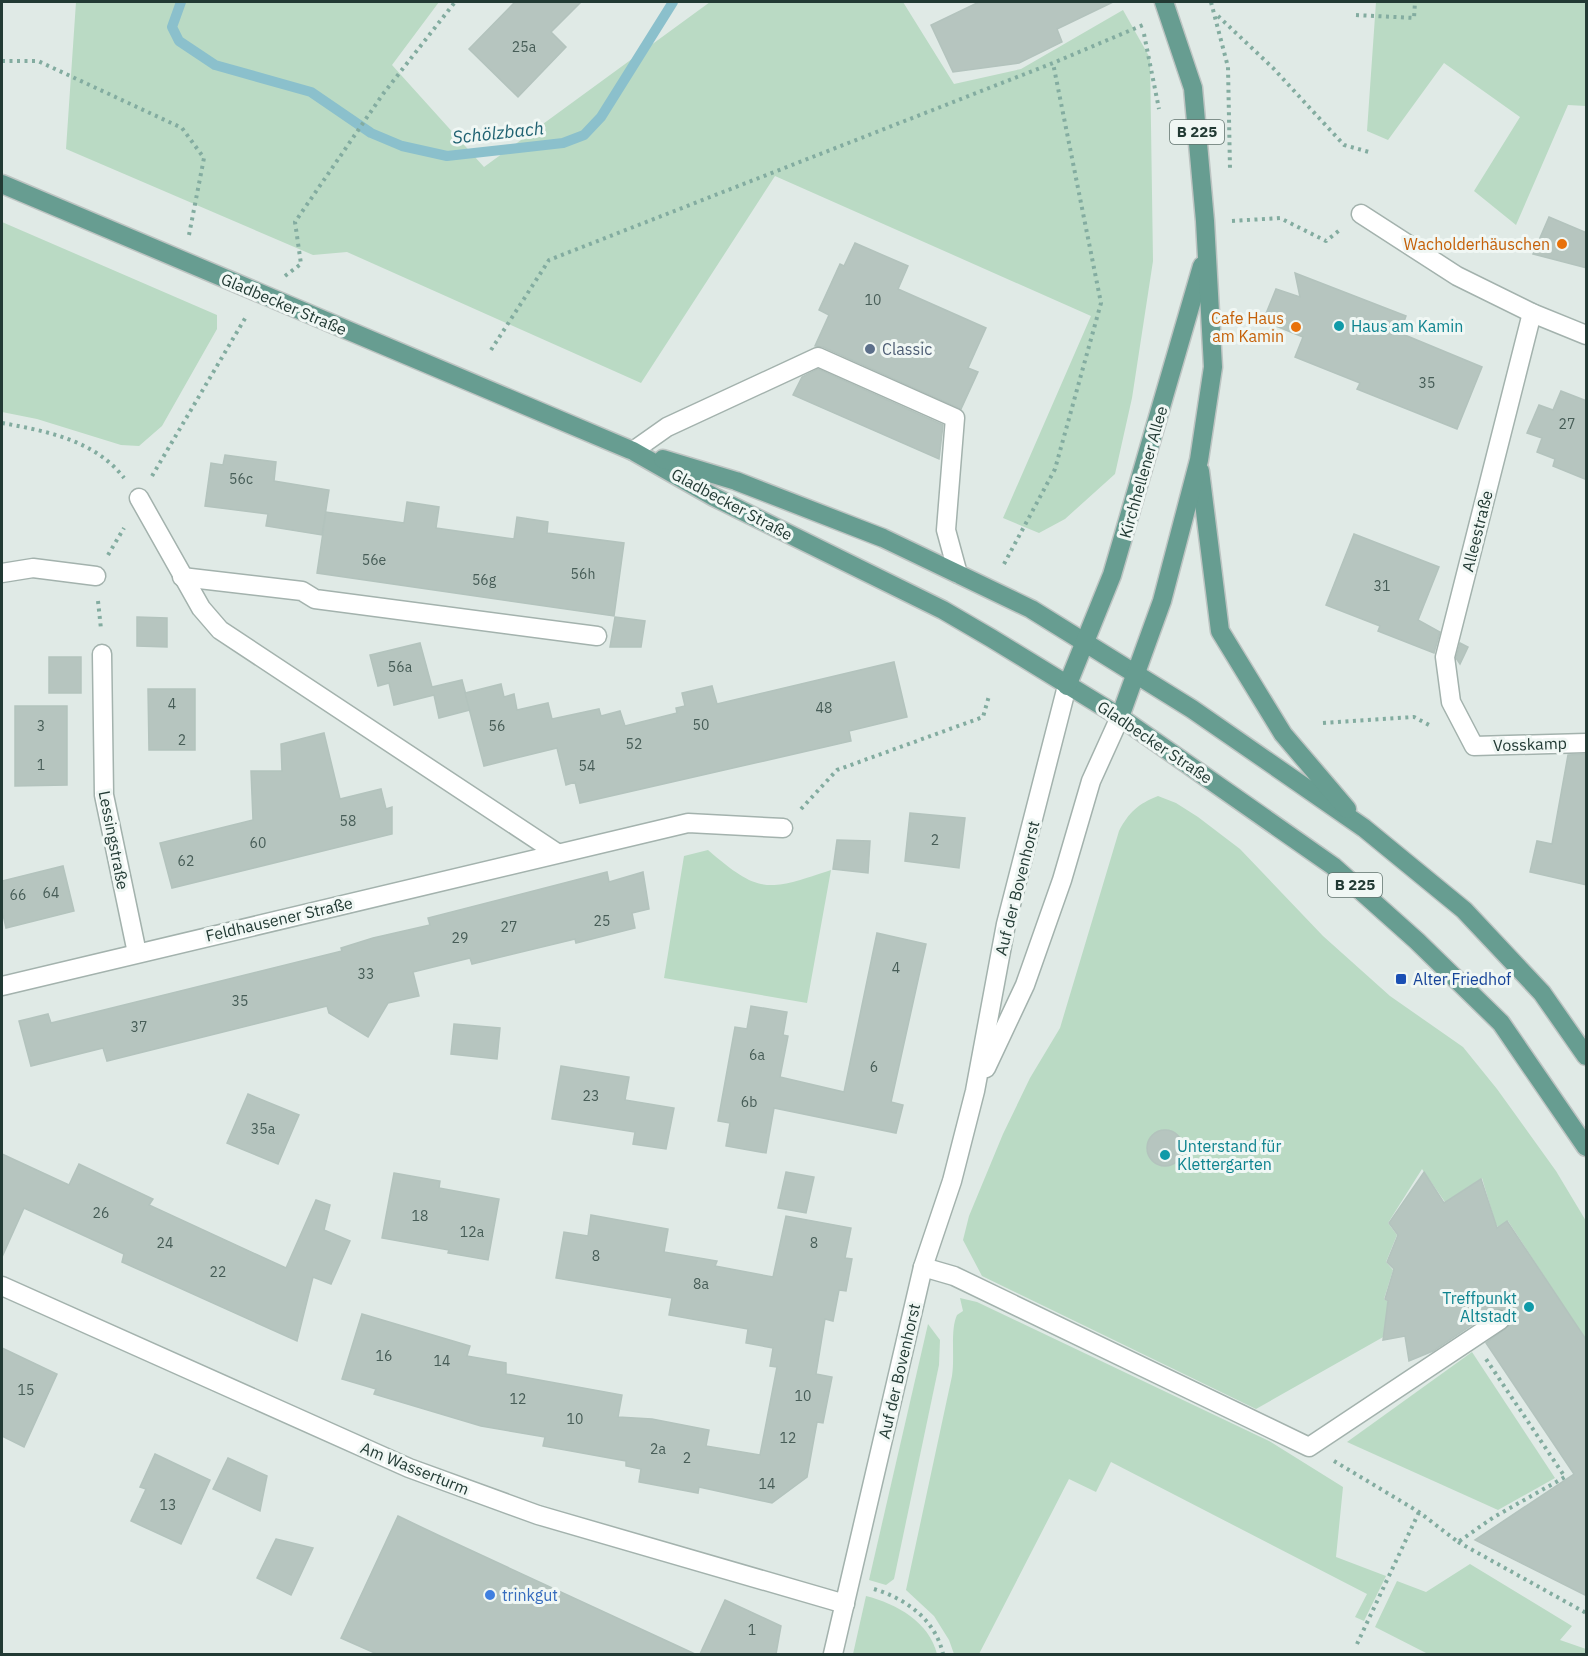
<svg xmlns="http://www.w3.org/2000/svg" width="1588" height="1656" font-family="'IBM Plex Sans',sans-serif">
<rect width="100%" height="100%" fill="#e0eae6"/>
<g fill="#badac4">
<path d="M 76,2 L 439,2 L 392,65 L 484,167 L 710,2 L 903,2 L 954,84 L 1021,69 L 1123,10 L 1150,58 L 1153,261 L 1132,398 L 1115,474 L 1065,519 L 1039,533 L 1003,518 L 1091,316 L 775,176 L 641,383 L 347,252 L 313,255 L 66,149 Z"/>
<path d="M 1376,2 L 1586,2 L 1586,106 L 1568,105 L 1516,225 L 1474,191 L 1520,117 L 1444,63 L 1388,140 L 1367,131 Z"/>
<path d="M 2,222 L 217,315 L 217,329 L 162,426 L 139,446 L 121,445 L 37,419 L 2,412 Z"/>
<path d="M 1158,796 L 1176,803 L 1198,817 L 1240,849 L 1323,936 L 1390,996 L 1463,1047 L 1497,1089 L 1556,1171 L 1586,1221 L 1586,1340 L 1508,1221 L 1498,1227 L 1491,1217 L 1493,1215 L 1482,1178 L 1445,1202 L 1422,1169 L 1388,1223 L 1397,1235 L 1386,1262 L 1393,1270 L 1384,1299 L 1392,1304 L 1385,1336 L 1256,1409 L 982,1276 L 963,1240 L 969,1216 L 1003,1134 L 1030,1078 L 1060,1028 L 1119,831 C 1129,812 1138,804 1158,796 Z"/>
<path d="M 708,850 C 760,895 768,891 831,870 L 807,1003 L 664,978 L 684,856 Z"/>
<path d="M 960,1298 L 977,1302 L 1269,1441 L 1343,1487 L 1336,1557 L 1386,1576 L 1364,1621 L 1355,1617 L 1367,1594 L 1111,1462 L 1096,1492 L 1069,1479 L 979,1654 L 954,1654 L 949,1640 L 934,1616 L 906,1590 L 952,1376 C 955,1357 950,1330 957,1315 L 963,1311 Z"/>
<path d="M 928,1324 L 940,1340 L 939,1365 L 894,1579 L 886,1585 L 869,1580 Z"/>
<path d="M 1472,1352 L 1555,1478 L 1498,1510 L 1347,1442 Z"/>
<path d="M 1470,1564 L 1572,1626 L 1560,1640 L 1586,1649 L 1586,1654 L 1428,1654 L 1375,1627 L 1397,1581 L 1426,1592 Z"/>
<path d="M 866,1596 C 897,1604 929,1622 937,1654 L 853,1654 Z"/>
</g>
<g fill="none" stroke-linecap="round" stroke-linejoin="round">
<path stroke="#8bc0cc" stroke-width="10" d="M 181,2 L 172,27 L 179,41 L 215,65 L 311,92 L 371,133 L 402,146 L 447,156 L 563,143 L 584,135 L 601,117 L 673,2"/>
</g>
<g fill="#b6c5bf" stroke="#b3c3bd" stroke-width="1.5">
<path d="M 515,2 L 581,2 L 551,32 L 566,47 L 518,97 L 469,49 Z"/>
<path d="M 979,2 L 1113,2 L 1057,29 L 1062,42 L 1019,63 L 953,72 L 931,25 Z"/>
<path d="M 1549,217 L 1587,233 L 1587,268 L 1533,254 Z"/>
<path d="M 855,243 L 908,266 L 898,289 L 986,328 L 968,368 L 978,372 L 961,409 L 823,347 L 815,346 L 829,315 L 819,310 L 840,264 L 844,266 Z"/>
<path d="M 1295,273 L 1406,316 L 1400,333 L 1482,367 L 1457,429 L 1357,389 L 1360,383 L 1295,357 L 1303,337 L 1263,321 L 1276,289 L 1300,297 Z"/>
<path d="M 818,369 L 943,425 L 939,459 L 793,395 L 802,377 Z"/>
<path d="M 1561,391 L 1587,401 L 1587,480 L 1553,466 L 1555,459 L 1537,452 L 1542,438 L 1527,433 L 1539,405 L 1553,410 Z"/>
<path d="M 225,455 L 276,462 L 274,481 L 329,490 L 322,535 L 266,526 L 268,514 L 205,506 L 211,463 L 223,465 Z"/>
<path d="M 407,502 L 439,507 L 436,528 L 514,539 L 517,517 L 548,522 L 547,533 L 624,543 L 614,616 L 317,573 L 326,512 L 404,523 Z"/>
<path d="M 1354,534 L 1439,567 L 1418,620 L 1440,632 L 1434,653 L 1378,631 L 1380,626 L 1326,605 Z"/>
<path d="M 137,617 L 167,618 L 167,647 L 137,646 Z"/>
<path d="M 615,617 L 645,621 L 641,647 L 610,647 Z"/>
<path d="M 420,643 L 432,687 L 462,680 L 470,710 L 439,718 L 434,695 L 394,705 L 389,683 L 378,686 L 370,655 Z"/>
<path d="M 1460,643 L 1468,647 L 1460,664 L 1456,658 Z"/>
<rect x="49" y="657" width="32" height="36"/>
<path d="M 894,662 L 907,717 L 849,731 L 851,741 L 580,803 L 575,782 L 566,785 L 557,748 L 484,766 L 465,693 L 501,684 L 504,697 L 514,694 L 517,710 L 548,703 L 552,719 L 599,709 L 601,716 L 620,711 L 625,726 L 677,713 L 676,708 L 685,706 L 682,693 L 712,686 L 717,704 Z"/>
<path d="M 148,689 L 195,689 L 195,750 L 149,750 Z"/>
<path d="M 15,706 L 67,706 L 67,785 L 15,786 Z"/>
<path d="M 324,733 L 340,799 L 381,789 L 386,809 L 392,807 L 392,834 L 172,888 L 160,843 L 253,820 L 251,771 L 282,771 L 281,744 Z"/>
<path d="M 1587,754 L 1587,885 L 1530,872 L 1537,841 L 1552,844 L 1568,755 Z"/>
<path d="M 910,813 L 965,818 L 959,868 L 905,861 Z"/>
<path d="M 837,840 L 870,841 L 868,873 L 833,869 Z"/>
<path d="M 63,866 L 74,911 L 6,928 L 2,910 L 2,881 Z"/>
<path d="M 607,872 L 609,882 L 643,872 L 649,909 L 632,913 L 635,928 L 576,943 L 575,939 L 472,964 L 470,958 L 413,972 L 419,996 L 388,1003 L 368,1037 L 329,1013 L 327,1006 L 107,1061 L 103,1048 L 31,1066 L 19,1021 L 48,1014 L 51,1023 L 342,951 L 341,948 L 373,938 L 430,925 L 428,918 Z"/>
<path d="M 877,933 L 926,944 L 891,1102 L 903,1105 L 896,1133 L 774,1108 L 766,1153 L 726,1146 L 730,1123 L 718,1121 L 735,1027 L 747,1029 L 751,1006 L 787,1012 L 783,1035 L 788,1036 L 780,1077 L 844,1092 Z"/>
<path d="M 454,1024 L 500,1028 L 497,1059 L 451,1054 Z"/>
<path d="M 561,1066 L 629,1077 L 625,1100 L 674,1108 L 666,1149 L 633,1144 L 635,1132 L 552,1119 Z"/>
<path d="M 248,1094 L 299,1115 L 278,1164 L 227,1143 Z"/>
<circle cx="1165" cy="1148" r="18"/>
<path d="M 2,1154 L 69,1185 L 79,1164 L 153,1199 L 149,1205 L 286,1268 L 316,1200 L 330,1205 L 324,1230 L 350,1241 L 331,1284 L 313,1277 L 297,1341 L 122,1262 L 124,1254 L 24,1208 L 2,1257 Z"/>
<path d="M 786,1172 L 814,1177 L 806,1213 L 778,1208 Z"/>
<path d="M 1424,1172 L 1444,1203 L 1481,1179 L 1497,1228 L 1507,1221 L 1587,1341 L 1587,1596 L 1475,1540 L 1574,1474 L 1486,1343 L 1510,1325 L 1509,1313 L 1504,1310 L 1494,1310 L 1433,1351 L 1409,1361 L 1405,1336 L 1383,1340 L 1388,1301 L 1385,1299 L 1394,1269 L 1387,1262 L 1398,1235 L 1389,1223 Z"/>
<path d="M 394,1173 L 440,1181 L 439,1188 L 499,1199 L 488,1260 L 448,1253 L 449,1250 L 382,1238 Z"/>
<path d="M 591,1215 L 668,1229 L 664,1252 L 717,1261 L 715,1266 L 773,1277 L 786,1216 L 851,1228 L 845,1258 L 852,1259 L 846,1291 L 839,1290 L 833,1321 L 825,1319 L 816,1374 L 832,1377 L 823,1423 L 817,1422 L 807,1477 L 772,1503 L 699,1487 L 698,1493 L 639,1482 L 641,1469 L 626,1466 L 626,1461 L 543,1446 L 545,1437 L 481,1426 L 374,1394 L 376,1389 L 342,1379 L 362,1314 L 470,1346 L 467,1356 L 506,1363 L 506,1374 L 622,1395 L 618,1417 L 652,1419 L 709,1430 L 706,1446 L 760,1455 L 777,1367 L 770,1366 L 773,1348 L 746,1343 L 748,1329 L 669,1315 L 672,1298 L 556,1278 L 564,1232 L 588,1236 Z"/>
<path d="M 2,1348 L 57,1374 L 24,1447 L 2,1436 Z"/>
<path d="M 155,1454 L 210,1480 L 181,1544 L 131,1521 L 146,1489 L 140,1487 Z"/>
<path d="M 228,1458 L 267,1476 L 260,1511 L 213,1489 Z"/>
<path d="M 398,1516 L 440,1536 L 695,1654 L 377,1654 L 341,1638 Z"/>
<path d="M 276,1539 L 313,1548 L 291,1595 L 257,1578 Z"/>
<path d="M 725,1600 L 781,1626 L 776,1654 L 700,1654 Z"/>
</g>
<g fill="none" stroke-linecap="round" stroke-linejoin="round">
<g stroke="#a3b2ad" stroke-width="21">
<g id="minor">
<path d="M 1361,214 L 1457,276 L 1532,313 L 1586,335"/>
<path d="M 1532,313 L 1445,657 L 1451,702 L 1474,746 L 1586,743"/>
<path d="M 633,451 L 667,427 L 818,357 L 955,418 L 946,530 L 958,574"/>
<path d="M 139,498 L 201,608 L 220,630 L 557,853"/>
<path d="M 2,573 L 33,568 L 96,576"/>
<path d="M 182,577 L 302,591 L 315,599 L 597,636"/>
<path d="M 102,654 L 104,795 L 137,953"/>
<path d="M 2,986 L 688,823 L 783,828"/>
<path d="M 986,1068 L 1025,985 L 1062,880 L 1091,781 L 1120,717"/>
<path d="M 923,1267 L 954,1276 L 1309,1447 L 1500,1320"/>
<path d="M 2,1286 L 409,1468 L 538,1515 L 845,1604"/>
<path d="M 833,1654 L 923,1267 L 952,1181 L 975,1091 L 1006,924 L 1067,686"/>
</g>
</g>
<g stroke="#bdc4c2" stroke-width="21">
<g id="major">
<path d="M 2,184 L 633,451 L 714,497 L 943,610 L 991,638 L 1120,717 L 1333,866 L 1417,941 L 1501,1023 L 1586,1147"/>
<path d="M 663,459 L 736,481 L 883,538 L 1031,609 L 1192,709 L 1364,828 L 1464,910 L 1542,993 L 1586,1056"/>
<path d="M 1200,471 L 1220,631 L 1283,734 L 1347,809"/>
<path d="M 1067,686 L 1112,575 L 1202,266"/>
<path d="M 1120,717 L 1162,601 L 1199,460 L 1213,367 L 1205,221 L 1193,88 L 1164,2"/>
</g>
</g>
<g stroke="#83aca0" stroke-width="4" stroke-dasharray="3 4.5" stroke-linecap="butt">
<path d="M 1211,2 L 1228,67 L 1230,169"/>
<path d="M 1356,15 L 1414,18 L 1415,2"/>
<path d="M 1218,16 L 1273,68 L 1344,145 L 1369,152"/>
<path d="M 1144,34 L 1159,109"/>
<path d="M 2,61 L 38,61 L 182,128 L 204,158 L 189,235"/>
<path d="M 1232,221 L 1280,218 L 1326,241 L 1341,229"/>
<path d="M 285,276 L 301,264 L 295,222 L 383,94 L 455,2"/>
<path d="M 491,350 L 549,260 L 1053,63 L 1143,25"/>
<path d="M 2,423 C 46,431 95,440 124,478"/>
<path d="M 152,476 L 247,315"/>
<path d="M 108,555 L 124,528"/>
<path d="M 1004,564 L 1055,469 L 1101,303 L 1053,63"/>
<path d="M 98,601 L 101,629"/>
<path d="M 1323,723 L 1414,717 L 1431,726"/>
<path d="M 801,809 L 837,770 L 983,717 L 989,696"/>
<path d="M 1334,1461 L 1419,1512 L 1458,1542 L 1494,1517 L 1565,1477 L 1486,1359"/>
<path d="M 1458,1542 L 1586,1613"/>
<path d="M 874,1589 C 906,1599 935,1619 943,1654"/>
<path d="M 1357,1644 L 1419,1512"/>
</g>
<use href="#minor" stroke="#fff" stroke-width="18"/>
<use href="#major" stroke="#679d91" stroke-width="18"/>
</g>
<g fill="#e8710a" stroke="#f0f7f4" stroke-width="2">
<circle cx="1562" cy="244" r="6"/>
<circle cx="1296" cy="327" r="6"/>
</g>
<g fill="#0f9aa8" stroke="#f0f7f4" stroke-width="2">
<circle cx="1339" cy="326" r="6"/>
<circle cx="1165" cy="1155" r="6"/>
<circle cx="1529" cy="1307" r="6"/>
</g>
<circle fill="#5c6f8a" stroke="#f0f7f4" stroke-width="2" cx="870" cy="349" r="6"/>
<rect fill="#1a4fb4" stroke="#f0f7f4" stroke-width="2" x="1395" y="973" width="12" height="12" rx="3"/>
<circle fill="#3f7fe0" stroke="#f0f7f4" stroke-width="2" cx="490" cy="1595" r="6"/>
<g text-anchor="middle" stroke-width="6" stroke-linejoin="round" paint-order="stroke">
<g font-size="14" fill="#475d57">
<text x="524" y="52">25a</text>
<text x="873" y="305">10</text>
<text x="1427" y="388">35</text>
<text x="1567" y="429">27</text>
<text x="241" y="484">56c</text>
<text x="374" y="565">56e</text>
<text x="583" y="579">56h</text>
<text x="484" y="585">56g</text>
<text x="1382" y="591">31</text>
<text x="400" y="672">56a</text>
<text x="172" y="709">4</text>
<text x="824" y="713">48</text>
<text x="701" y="730">50</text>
<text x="41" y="731">3</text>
<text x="497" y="731">56</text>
<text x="182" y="745">2</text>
<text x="634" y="749">52</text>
<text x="41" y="770">1</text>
<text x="587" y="771">54</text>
<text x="348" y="826">58</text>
<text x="935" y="845">2</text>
<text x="258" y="848">60</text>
<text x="186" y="866">62</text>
<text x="51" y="898">64</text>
<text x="18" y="900">66</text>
<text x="602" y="926">25</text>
<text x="509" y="932">27</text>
<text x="460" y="943">29</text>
<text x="896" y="973">4</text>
<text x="366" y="979">33</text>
<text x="240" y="1006">35</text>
<text x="139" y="1032">37</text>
<text x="757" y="1060">6a</text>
<text x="874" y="1072">6</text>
<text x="591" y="1101">23</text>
<text x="749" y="1107">6b</text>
<text x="263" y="1134">35a</text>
<text x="101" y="1218">26</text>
<text x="420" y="1221">18</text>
<text x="472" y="1237">12a</text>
<text x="165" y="1248">24</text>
<text x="814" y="1248">8</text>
<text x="596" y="1261">8</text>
<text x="218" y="1277">22</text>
<text x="701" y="1289">8a</text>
<text x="384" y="1361">16</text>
<text x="442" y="1366">14</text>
<text x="26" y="1395">15</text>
<text x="803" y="1401">10</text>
<text x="518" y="1404">12</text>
<text x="575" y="1424">10</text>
<text x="788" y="1443">12</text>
<text x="658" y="1454">2a</text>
<text x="687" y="1463">2</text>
<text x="767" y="1489">14</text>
<text x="168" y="1510">13</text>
<text x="752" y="1635">1</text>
</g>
<g fill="#f0f7f4" stroke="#60736e" stroke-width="1.5">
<rect x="1170" y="120" width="54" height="24" rx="4.5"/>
<rect x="1328" y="873" width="54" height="24" rx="4.5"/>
</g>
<g font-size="15" font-weight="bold" fill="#223a34">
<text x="1197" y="137">B 225</text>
<text x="1355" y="890">B 225</text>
</g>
<g font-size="16" fill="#c56008" stroke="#f0f7f4" text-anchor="end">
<text x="1550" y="250">Wacholderhäuschen</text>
<text x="1284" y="324">Cafe Haus<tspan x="1284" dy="18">am Kamin</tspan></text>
</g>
<g font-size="16" fill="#223a34" stroke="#f0f7f4">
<text transform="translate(284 304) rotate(23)" y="6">Gladbecker Straße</text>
<text transform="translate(1143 472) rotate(-74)" y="6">Kirchhellener Allee</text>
<text transform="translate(732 504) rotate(28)" y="6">Gladbecker Straße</text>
<text transform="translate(1477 531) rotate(-76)" y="6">Alleestraße</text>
<text transform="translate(1155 742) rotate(34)" y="6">Gladbecker Straße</text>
<text transform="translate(1530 744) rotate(-2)" y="6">Vosskamp</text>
<text transform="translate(114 840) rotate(79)" y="6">Lessingstraße</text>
<text transform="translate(1017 888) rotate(-76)" y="6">Auf der Bovenhorst</text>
<text transform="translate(279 919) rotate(-13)" y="6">Feldhausener Straße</text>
<text transform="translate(899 1371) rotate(-77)" y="6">Auf der Bovenhorst</text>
<text transform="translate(415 1468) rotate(22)" y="6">Am Wasserturm</text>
</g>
<g font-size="16" fill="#0d838f" stroke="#f0f7f4" text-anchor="start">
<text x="1351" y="332">Haus am Kamin</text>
<text x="1177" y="1152">Unterstand für<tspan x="1177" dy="18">Klettergarten</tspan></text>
<text x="1517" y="1304" text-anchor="end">Treffpunkt<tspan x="1517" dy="18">Altstadt</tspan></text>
</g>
<g font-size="16" fill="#4e5e75" stroke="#f0f7f4" text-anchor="start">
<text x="882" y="355">Classic</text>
</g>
<g font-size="16" fill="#164399" stroke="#f0f7f4" text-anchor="start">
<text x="1413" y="985">Alter Friedhof</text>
</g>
<g font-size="16" fill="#366cbe" stroke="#f0f7f4" text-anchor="start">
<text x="502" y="1601">trinkgut</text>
</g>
<g font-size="18" font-style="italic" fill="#206272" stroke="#f0f7f4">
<text transform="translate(498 133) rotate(-6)" y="6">Schölzbach</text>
</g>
</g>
<rect width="1588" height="1656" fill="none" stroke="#223a34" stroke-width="6"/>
</svg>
